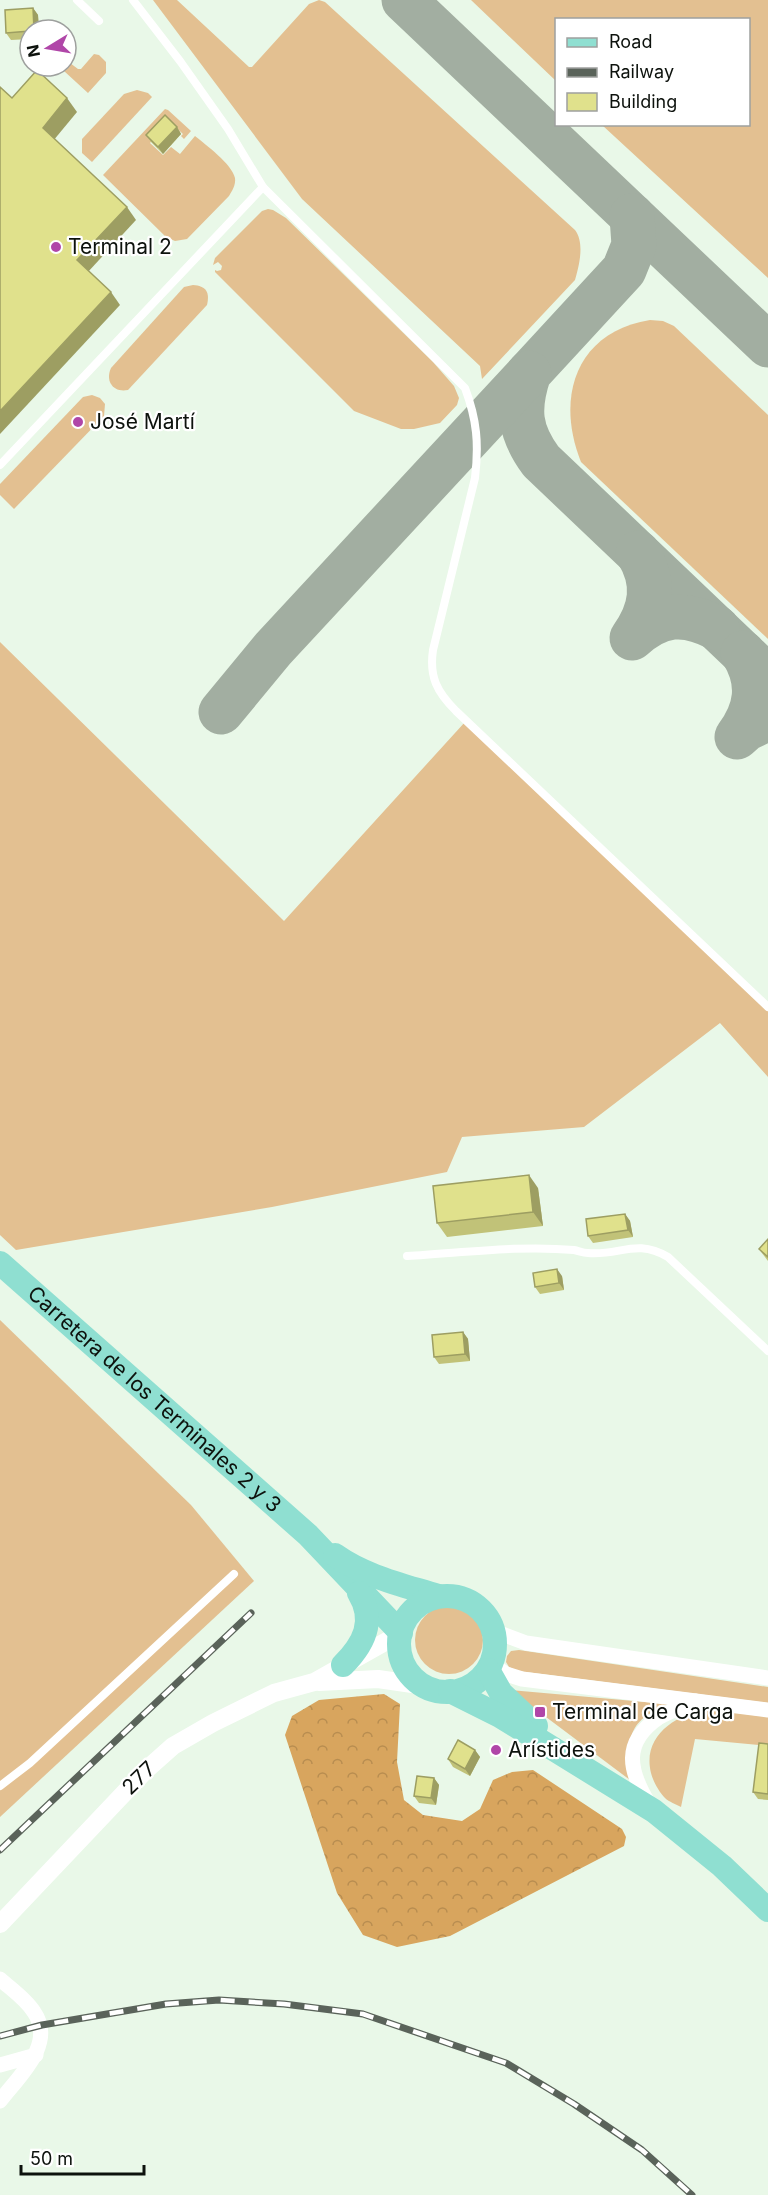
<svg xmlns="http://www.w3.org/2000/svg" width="768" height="2195" font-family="Inter,sans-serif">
<defs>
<pattern id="forest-crowns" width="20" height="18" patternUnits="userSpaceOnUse" patternTransform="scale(1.5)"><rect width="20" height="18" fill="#d8a55e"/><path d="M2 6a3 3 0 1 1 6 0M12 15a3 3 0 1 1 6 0" fill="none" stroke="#b88d50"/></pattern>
</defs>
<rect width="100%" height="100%" fill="#e9f8e8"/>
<g fill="#e3c091">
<path d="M 153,0 L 177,0 L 249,67 L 252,67 L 309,4 L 319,0 L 325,2 L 575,230 C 585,243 579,266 575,280 L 482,379 L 480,366 L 302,199 Z"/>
<path d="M 471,0 L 768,0 L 768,278 L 602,125 L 748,124 L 748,20 L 556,20 L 556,81 Z"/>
<path d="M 94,54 L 99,55 L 106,62 L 106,73 L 88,93 L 64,71 L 70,63 L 78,69 L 81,69 Z"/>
<path d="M 137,90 L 148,93 L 152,97 L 92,162 L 82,153 L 82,139 L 124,94 Z"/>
<path d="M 165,109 L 168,110 L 191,131 L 184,139 L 181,136 L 183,134 L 169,121 L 150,143 L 163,155 L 171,147 L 180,154 L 195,136 C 206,145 232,164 235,178 C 236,185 232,191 229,196 L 187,239 L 175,241 L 166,237 L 103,175 Z"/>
<path d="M 268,209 L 273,210 L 286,218 L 433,362 L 454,386 L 459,398 L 457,405 L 440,423 L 414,429 L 401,429 L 354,411 L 215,272 L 215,270 L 217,271 L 221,270 L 222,266 L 218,262 L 213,265 L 215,258 L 262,211 Z"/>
<path d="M 193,285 C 206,286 210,292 207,305 L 128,390 C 113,393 105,381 111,368 L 184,287 Z"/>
<path d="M 650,320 L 663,321 L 674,326 L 768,415 L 768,639 L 581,462 C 555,397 576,332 650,320 Z"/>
<path d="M 92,395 L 100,398 L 105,404 L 104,416 L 14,509 L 0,495 L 0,484 L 83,397 Z"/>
<path d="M 0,642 L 284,921 L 465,722 L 768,1009 L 768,1077 L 720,1023 L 584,1127 L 462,1137 L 447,1172 L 272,1207 L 16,1250 L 0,1235 Z"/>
<path d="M 0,1320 L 191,1505 L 254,1581 L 0,1817 Z"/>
<circle cx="449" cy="1640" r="34"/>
<path d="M 519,1650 L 768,1687 L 768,1703 L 518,1671 L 509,1667 L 506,1662 L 507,1656 L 511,1651 Z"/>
<path d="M 510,1690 L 668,1704 C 625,1723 629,1737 630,1780 Z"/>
<path d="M 707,1709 L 768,1717 L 768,1746 L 695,1739 L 681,1807 C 676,1804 669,1802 665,1798 C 659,1792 653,1781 651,1773 C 642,1736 675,1715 707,1709 Z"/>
</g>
<path fill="url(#forest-crowns)" d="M 384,1694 L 400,1704 L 397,1762 L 404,1800 L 423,1815 L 462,1821 L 480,1809 L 493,1780 L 512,1772 L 533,1770 L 622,1829 L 626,1837 L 624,1846 L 450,1936 L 397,1947 L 363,1935 L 337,1893 L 285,1735 L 292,1716 L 319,1700 Z"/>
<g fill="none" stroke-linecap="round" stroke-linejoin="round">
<g stroke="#a2aea1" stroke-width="45">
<path d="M 404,0 L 768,345"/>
<path d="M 632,216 L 634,245 L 624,270 L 529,373 C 517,409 519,431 541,461 L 768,677"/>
<path d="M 638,553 C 656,583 652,610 632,638 C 660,613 684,611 717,628"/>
<path d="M 743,653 C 761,683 757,710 737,737 L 746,729 L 768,718"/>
<path d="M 221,712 L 273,649 L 529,373"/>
</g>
<g stroke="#fff" stroke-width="8">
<path d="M 77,0 L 99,21"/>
<path d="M 133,0 L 180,61 L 228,129 L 263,187 L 465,388 C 477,420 479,444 475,478 L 433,650 C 429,677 437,692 456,711 L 768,1007"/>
<path d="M 0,465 L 263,187"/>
<path d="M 407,1256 C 462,1253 519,1245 574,1250 C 579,1251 583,1253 588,1253 C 620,1256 636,1238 668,1257 L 768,1351"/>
<path d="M 0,1786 L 30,1763 L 234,1574"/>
</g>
<g stroke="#fff" stroke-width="15">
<path d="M 494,1631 L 526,1643 L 768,1678"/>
<path d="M 492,1664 L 506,1674 L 522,1679 L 768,1710"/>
<path d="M 649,1804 C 629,1771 622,1743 658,1718 C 669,1711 684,1707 696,1701"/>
<path d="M 0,1979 C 11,1989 26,1999 34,2012 C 56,2044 19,2076 0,2101"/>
<path d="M 0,2065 L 36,2055"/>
</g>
<g stroke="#fff" stroke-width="18">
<path d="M 319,1682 L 378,1679 L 426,1686"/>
<path d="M 0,1924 L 146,1770 L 173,1746 L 213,1723 L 274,1693 L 314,1682 L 401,1633"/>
</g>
<g stroke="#8fdfd1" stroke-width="24">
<path id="s1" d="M 0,1263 L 308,1535 L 401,1633"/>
<path d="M 335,1555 C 366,1577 403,1585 438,1596"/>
<circle cx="447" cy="1644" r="48"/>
<path d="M 343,1665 C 364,1644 376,1621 359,1593"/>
<path d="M 488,1670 L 501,1693 L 536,1726"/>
<path d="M 450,1691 L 500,1716 L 654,1811 L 722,1866 L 768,1910"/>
</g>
<g stroke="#5a635a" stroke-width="7">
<g id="rail">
<path d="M 0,1850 L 251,1613"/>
<path d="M 0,2036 L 42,2025 L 166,2004 L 219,2000 L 284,2004 L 363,2014 L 506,2063 L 574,2104 L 642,2150 L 692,2195"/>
</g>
</g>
<use href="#rail" stroke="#fff" stroke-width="4.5" stroke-dasharray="14" stroke-linecap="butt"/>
</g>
<g fill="#c1c278">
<path d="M 33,8 L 38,15 L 39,30 L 30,30 L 30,39 L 11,40 L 6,33 Z"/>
<path d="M 177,127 L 181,134 L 163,154 L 151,142 L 146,135 Z"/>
<path d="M 538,1188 L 543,1226 L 447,1237 L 437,1223 Z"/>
<path d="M 625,1214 L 630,1221 L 633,1237 L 593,1243 L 588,1236 Z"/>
<path d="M 768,1239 L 768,1261 L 759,1249 Z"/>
<path d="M 562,1276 L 564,1290 L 540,1294 L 535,1287 Z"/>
<path d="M 463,1332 L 468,1339 L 470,1361 L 439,1364 L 434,1357 Z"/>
<path d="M 768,1744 L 768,1800 L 758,1799 L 753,1792 Z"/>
<path d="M 475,1750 L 480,1757 L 470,1776 L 453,1767 L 448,1759 Z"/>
<path d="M 434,1778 L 439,1785 L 436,1805 L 419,1803 L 414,1796 Z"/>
</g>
<g fill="#9d9e62">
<path d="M 33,8 L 38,15 L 39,30 L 34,30 Z"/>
<path d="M 67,98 L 77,112 L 53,141 L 43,128 Z"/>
<path d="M 177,127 L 181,134 L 163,154 L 158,147 Z"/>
<path d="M 127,207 L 136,220 L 87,273 L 77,260 Z"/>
<path d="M 111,292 L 120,305 L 0,434 L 0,411 Z"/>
<path d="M 529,1175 L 538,1188 L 543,1226 L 533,1212 Z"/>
<path d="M 625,1214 L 630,1221 L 633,1237 L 628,1230 Z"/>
<path d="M 557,1269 L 562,1276 L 564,1290 L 559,1283 Z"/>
<path d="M 463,1332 L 468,1339 L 470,1361 L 465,1354 Z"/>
<path d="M 475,1750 L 480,1757 L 470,1776 L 465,1769 Z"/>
<path d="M 434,1778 L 439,1785 L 436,1805 L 431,1798 Z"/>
</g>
<g fill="#e0e18c" stroke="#9d9e62" stroke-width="1.5">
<path d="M 33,8 L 34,30 L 30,30 L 30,31 L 6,33 L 5,10 Z"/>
<path d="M 37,70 L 67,98 L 43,128 L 127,207 L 77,260 L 111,292 L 0,411 L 0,87 L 12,98 Z"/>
<path d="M 165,115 L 177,127 L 158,147 L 146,135 Z"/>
<path d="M 529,1175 L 533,1212 L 437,1223 L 433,1186 Z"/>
<path d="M 625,1214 L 628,1230 L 588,1236 L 586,1219 Z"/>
<path d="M 768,1239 L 768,1257 L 759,1249 Z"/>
<path d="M 557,1269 L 559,1283 L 535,1287 L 533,1273 Z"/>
<path d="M 463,1332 L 465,1354 L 434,1357 L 432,1335 Z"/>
<path d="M 458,1740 L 475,1750 L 465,1769 L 448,1759 Z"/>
<path d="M 759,1743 L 768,1744 L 768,1794 L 753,1792 Z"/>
<path d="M 417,1776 L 434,1778 L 431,1798 L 414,1796 Z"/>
</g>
<g fill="#b046a8" stroke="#fff" stroke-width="2">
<circle cx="56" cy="247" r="6"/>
<circle cx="78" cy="422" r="6"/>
<rect x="534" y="1706" width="12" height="12" rx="3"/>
<circle cx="496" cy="1750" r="6"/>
</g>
<g text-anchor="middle" stroke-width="4.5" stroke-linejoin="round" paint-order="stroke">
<g font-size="21" fill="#0d120d" stroke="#fff" text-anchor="start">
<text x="68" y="254">Terminal 2</text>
<text x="90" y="429">José Martí</text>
<text x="552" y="1719">Terminal de Carga</text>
<text x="508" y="1757">Arístides</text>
</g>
<g font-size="21" fill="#0d120d" stroke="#fff">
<text dy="7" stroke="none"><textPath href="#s1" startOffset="206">Carretera de los Terminales 2 y 3</textPath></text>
<text transform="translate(139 1778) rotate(-44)" y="7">277</text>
</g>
</g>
<rect x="555" y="18" width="195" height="108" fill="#ffffff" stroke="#9ea09e" stroke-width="1.5"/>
<rect x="567" y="38" width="30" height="9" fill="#8fdfd1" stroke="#9ea09e" stroke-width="1.5"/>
<text x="609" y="48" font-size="18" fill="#0d120d">Road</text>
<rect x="567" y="68" width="30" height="9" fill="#5a635a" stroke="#9ea09e" stroke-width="1.5"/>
<text x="609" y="78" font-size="18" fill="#0d120d">Railway</text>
<rect x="567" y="93" width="30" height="18" fill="#e0e18c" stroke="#9ea09e" stroke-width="1.5"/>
<text x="609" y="108" font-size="18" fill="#0d120d">Building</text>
<g transform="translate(48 48) rotate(259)"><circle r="28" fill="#ffffff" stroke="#9ea09e" stroke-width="1.5"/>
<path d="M0-4.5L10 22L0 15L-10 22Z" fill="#b046a8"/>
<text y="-9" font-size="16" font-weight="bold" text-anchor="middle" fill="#0d120d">N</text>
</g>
<path d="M21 2165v9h123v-9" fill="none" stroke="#0d120d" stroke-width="3"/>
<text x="30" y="2165" font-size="18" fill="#0d120d" stroke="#ffffff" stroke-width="4.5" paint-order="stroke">50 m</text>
</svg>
